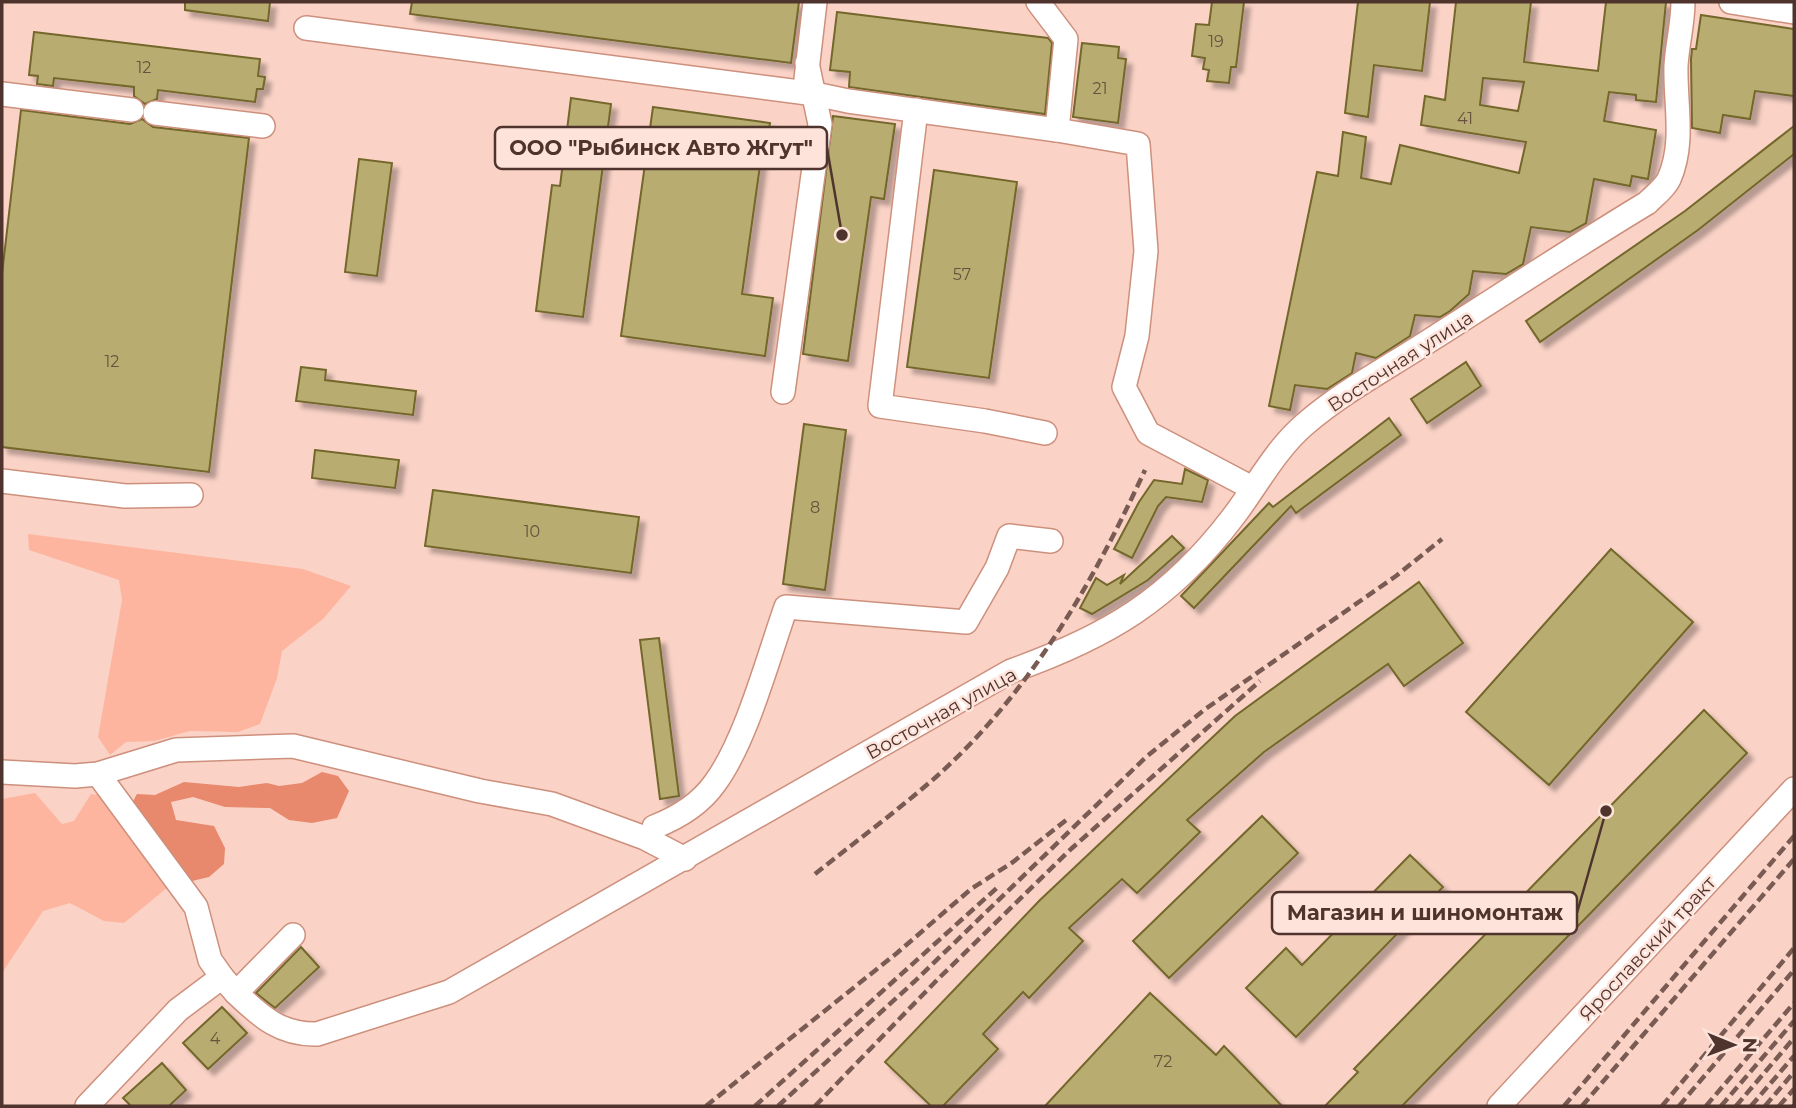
<svg xmlns="http://www.w3.org/2000/svg" width="1796" height="1108" font-family="Montserrat,sans-serif">
<defs>
<filter id="shadow"><feDropShadow dx="6" dy="6" stdDeviation="2" flood-color="#0004"/></filter>
</defs>
<rect width="100%" height="100%" fill="#fad2c6"/>
<g fill="#fdb59f">
<path d="M 28,534 L 303,569 L 351,586 L 323,619 L 282,651 L 277,678 L 260,724 L 238,732 L 190,731 L 154,741 L 126,742 L 110,755 L 98,737 L 122,600 L 119,580 L 29,550 Z"/>
<path d="M 35,793 L 62,824 L 74,821 L 91,794 L 109,796 L 173,883 L 124,923 L 104,921 L 70,903 L 43,911 L 2,973 L 2,799 Z"/>
</g>
<path fill="#e8886c" d="M 322,772 L 338,776 L 349,791 L 337,818 L 312,823 L 289,820 L 270,808 L 225,807 L 193,797 L 171,802 L 176,820 L 214,826 L 225,848 L 224,864 L 209,877 L 192,881 L 131,805 L 137,794 L 155,795 L 184,782 L 239,787 L 267,783 L 279,786 L 302,783 Z"/>
<g fill="#b9ac71" stroke="#73672c" stroke-width="2" fill-rule="evenodd" filter="url(#shadow)">
<path d="M 185,2 L 270,2 L 268,21 L 185,10 Z"/>
<path d="M 412,2 L 799,2 L 791,63 L 410,14 Z"/>
<path d="M 1212,2 L 1244,2 L 1236,67 L 1231,67 L 1229,83 L 1207,81 L 1209,70 L 1203,69 L 1205,58 L 1192,56 L 1196,24 L 1209,25 Z"/>
<path d="M 1358,2 L 1430,2 L 1422,71 L 1374,65 L 1368,117 L 1345,113 Z"/>
<path d="M 1456,2 L 1531,2 L 1524,62 L 1598,71 L 1606,2 L 1666,2 L 1656,102 L 1636,100 L 1636,95 L 1609,92 L 1604,121 L 1656,130 L 1648,179 L 1632,176 L 1630,186 L 1594,179 L 1586,223 L 1570,232 L 1531,227 L 1523,264 L 1506,274 L 1473,271 L 1469,294 L 1450,311 L 1440,317 L 1415,315 L 1410,336 L 1376,358 L 1356,353 L 1352,373 L 1327,389 L 1295,385 L 1290,410 L 1269,406 L 1317,172 L 1338,176 L 1343,132 L 1366,137 L 1361,178 L 1391,184 L 1400,145 L 1519,173 L 1526,142 L 1421,125 L 1425,96 L 1445,100 ZM 1483,78 L 1524,82 L 1518,111 L 1480,105 Z"/>
<path d="M 837,12 L 1048,38 L 1052,43 L 1045,114 L 849,87 L 850,72 L 830,70 Z"/>
<path d="M 1701,15 L 1794,29 L 1794,96 L 1755,91 L 1750,119 L 1723,115 L 1720,133 L 1692,128 L 1691,59 L 1692,49 L 1696,49 Z"/>
<path d="M 34,32 L 260,59 L 258,76 L 265,77 L 263,89 L 257,89 L 255,102 L 158,90 L 157,99 L 145,104 L 134,96 L 134,87 L 54,78 L 53,86 L 37,84 L 38,76 L 29,75 Z"/>
<path d="M 1082,43 L 1119,47 L 1118,58 L 1126,59 L 1118,123 L 1073,117 Z"/>
<path d="M 571,98 L 611,104 L 583,317 L 536,311 L 552,185 L 560,186 Z"/>
<path d="M 653,107 L 770,123 L 766,152 L 762,151 L 742,294 L 773,298 L 765,356 L 621,336 Z"/>
<path d="M 21,110 L 130,124 L 142,119 L 153,127 L 249,138 L 209,472 L 2,447 L 2,274 Z"/>
<path d="M 833,116 L 895,124 L 884,199 L 871,197 L 848,361 L 803,354 Z"/>
<path d="M 1794,126 L 1794,154 L 1698,230 L 1540,342 L 1526,321 L 1685,211 Z"/>
<path d="M 359,159 L 392,163 L 377,276 L 345,272 Z"/>
<path d="M 934,170 L 1017,182 L 989,378 L 907,367 Z"/>
<path d="M 1466,362 L 1481,386 L 1427,423 L 1411,399 Z"/>
<path d="M 301,367 L 326,370 L 325,380 L 416,391 L 413,415 L 296,401 Z"/>
<path d="M 1389,418 L 1401,435 L 1296,513 L 1291,506 L 1194,608 L 1181,596 L 1269,503 L 1273,507 Z"/>
<path d="M 804,424 L 846,430 L 825,590 L 783,584 Z"/>
<path d="M 315,450 L 399,460 L 395,488 L 312,478 Z"/>
<path d="M 1185,469 L 1208,480 L 1202,502 L 1166,497 L 1158,506 L 1132,558 L 1114,549 L 1139,502 L 1154,480 L 1182,484 Z"/>
<path d="M 433,490 L 639,517 L 631,573 L 425,546 Z"/>
<path d="M 1172,536 L 1184,548 L 1148,580 L 1092,614 L 1080,608 L 1096,578 L 1107,585 L 1124,575 L 1120,584 Z"/>
<path d="M 1611,549 L 1693,622 L 1549,785 L 1466,712 Z"/>
<path d="M 1419,582 L 1463,643 L 1404,686 L 1388,664 L 1264,752 L 1187,820 L 1200,832 L 1137,893 L 1122,879 L 1069,928 L 1083,941 L 1029,998 L 1023,992 L 983,1034 L 998,1049 L 943,1106 L 931,1106 L 885,1062 L 1040,900 L 1235,716 Z"/>
<path d="M 659,638 L 679,796 L 660,799 L 640,640 Z"/>
<path d="M 1704,710 L 1747,753 L 1402,1106 L 1325,1106 L 1358,1072 L 1354,1069 Z"/>
<path d="M 1262,816 L 1298,853 L 1169,978 L 1133,941 Z"/>
<path d="M 1410,855 L 1443,887 L 1296,1037 L 1246,988 L 1286,948 L 1302,965 Z"/>
<path d="M 301,947 L 319,967 L 275,1008 L 256,993 Z"/>
<path d="M 1150,993 L 1216,1055 L 1224,1046 L 1282,1106 L 1045,1106 Z"/>
<path d="M 222,1007 L 247,1033 L 208,1069 L 183,1043 Z"/>
<path d="M 162,1063 L 186,1090 L 169,1106 L 131,1106 L 123,1098 Z"/>
</g>
<g fill="none" stroke-linecap="round" stroke-linejoin="round">
<g stroke="#cd907d" stroke-width="26">
<g id="minor">
<path d="M 1731,2 L 1794,12"/>
<path d="M 306,28 L 815,94 L 848,101 L 1057,130 L 1066,39 L 1038,2"/>
<path d="M 806,79 L 815,2"/>
<path d="M 2,94 L 132,110"/>
<path d="M 916,110 L 880,406 L 985,421 L 1045,433"/>
<path d="M 155,113 L 263,126"/>
<path d="M 1057,130 L 1138,144 L 1146,251 L 1137,336 L 1124,387 L 1148,433 L 1252,488"/>
<path d="M 783,392 L 820,124 L 807,63"/>
<path d="M 2,481 L 125,496 L 191,495"/>
<path d="M 2,772 L 75,776 L 98,774 L 176,750 L 293,746 L 480,791 L 552,804 L 645,838 L 685,859"/>
<path d="M 98,774 L 196,907 L 210,960 L 222,977"/>
<path d="M 654,827 C 677,818 701,803 715,783 C 746,741 768,658 786,607 L 966,622 L 997,568 L 1009,536 L 1051,541"/>
<path d="M 236,993 C 261,1017 281,1035 317,1034 L 449,992 L 1011,671 C 1107,637 1170,600 1233,517 C 1256,487 1275,450 1304,425 C 1340,393 1391,366 1432,339 C 1503,294 1574,247 1647,203 C 1654,196 1665,188 1669,179 C 1685,143 1675,104 1676,66 C 1677,45 1683,24 1683,2"/>
<path d="M 87,1106 L 178,1010 L 222,977 L 236,993 L 293,935"/>
<path d="M 1499,1106 L 1794,789"/>
</g>
</g>
<use href="#minor" stroke="#fff" stroke-width="23"/>
<g stroke="#795b53" stroke-width="4.5" stroke-dasharray="10 5" stroke-linecap="butt">
<path d="M 815,874 C 855,842 897,811 936,777 C 1030,693 1093,583 1145,470"/>
<path d="M 706,1106 L 897,953 L 971,889 L 1013,862 L 1070,817"/>
<path d="M 755,1106 L 999,886"/>
<path d="M 778,1106 L 915,981 L 1146,757 L 1204,710 L 1396,576 L 1442,539"/>
<path d="M 815,1106 L 938,979 L 1071,849 L 1260,681"/>
<path d="M 1564,1106 L 1794,836"/>
<path d="M 1582,1106 L 1794,859"/>
<path d="M 1662,1106 L 1794,948"/>
<path d="M 1679,1106 L 1794,970"/>
<path d="M 1706,1106 L 1794,1003"/>
<path d="M 1721,1106 L 1794,1021"/>
<path d="M 1736,1106 L 1794,1038"/>
<path d="M 1751,1106 L 1794,1056"/>
<path d="M 1765,1106 L 1794,1072"/>
<path d="M 1779,1106 L 1794,1089"/>
<path d="M 1793,1106 L 1794,1105"/>
</g>
</g>
<g text-anchor="middle" stroke-width="5" stroke-linejoin="round" paint-order="stroke">
<g font-size="16" fill="#69523e">
<text x="1216" y="47">19</text>
<text x="144" y="73">12</text>
<text x="1100" y="94">21</text>
<text x="1465" y="124">41</text>
<text x="962" y="280">57</text>
<text x="112" y="367">12</text>
<text x="815" y="513">8</text>
<text x="532" y="537">10</text>
<text x="215" y="1044">4</text>
<text x="1163" y="1067">72</text>
</g>
<g font-size="19" fill="#4e342d" stroke="#fee3db">
<text transform="translate(1400 361) rotate(-33)" y="7">Восточная улица</text>
<text transform="translate(941 713) rotate(-29)" y="7">Восточная улица</text>
<text transform="translate(1647 948) rotate(-47)" y="7">Ярославский тракт</text>
</g>
</g>
<path fill="none" stroke="#4e342d" stroke-width="2.5" d="M842 235L827 148M1606 811L1577 913"/>
<g fill="#4e342d" stroke="#fee3db" stroke-width="2.5">
<circle cx="842" cy="235" r="7"/>
<circle cx="1606" cy="811" r="7"/>
</g>
<g fill="#fee3db" stroke="#4e342d" stroke-width="2.5">
<rect x="495" y="127" width="332" height="42" rx="7"/>
<rect x="1272" y="892" width="305" height="42" rx="7"/>
</g>
<g font-size="21" text-anchor="middle" font-weight="bold" fill="#4e342d">
<text x="661" y="155">ООО "Рыбинск Авто Жгут"</text>
<text x="1425" y="920">Магазин и шиномонтаж</text>
</g>
<rect width="1796" height="1108" fill="none" stroke="#4e342d" stroke-width="7"/>
<g transform="translate(1733 1045) rotate(91)" stroke="#fee3db" stroke-width="5" paint-order="stroke">
<path d="M0-5L12 26L0 18L-12 26Z" fill="#4e342d"/>
<text y="-10" font-size="19" font-weight="bold" text-anchor="middle" fill="#4e342d">N</text>
</g>
</svg>
